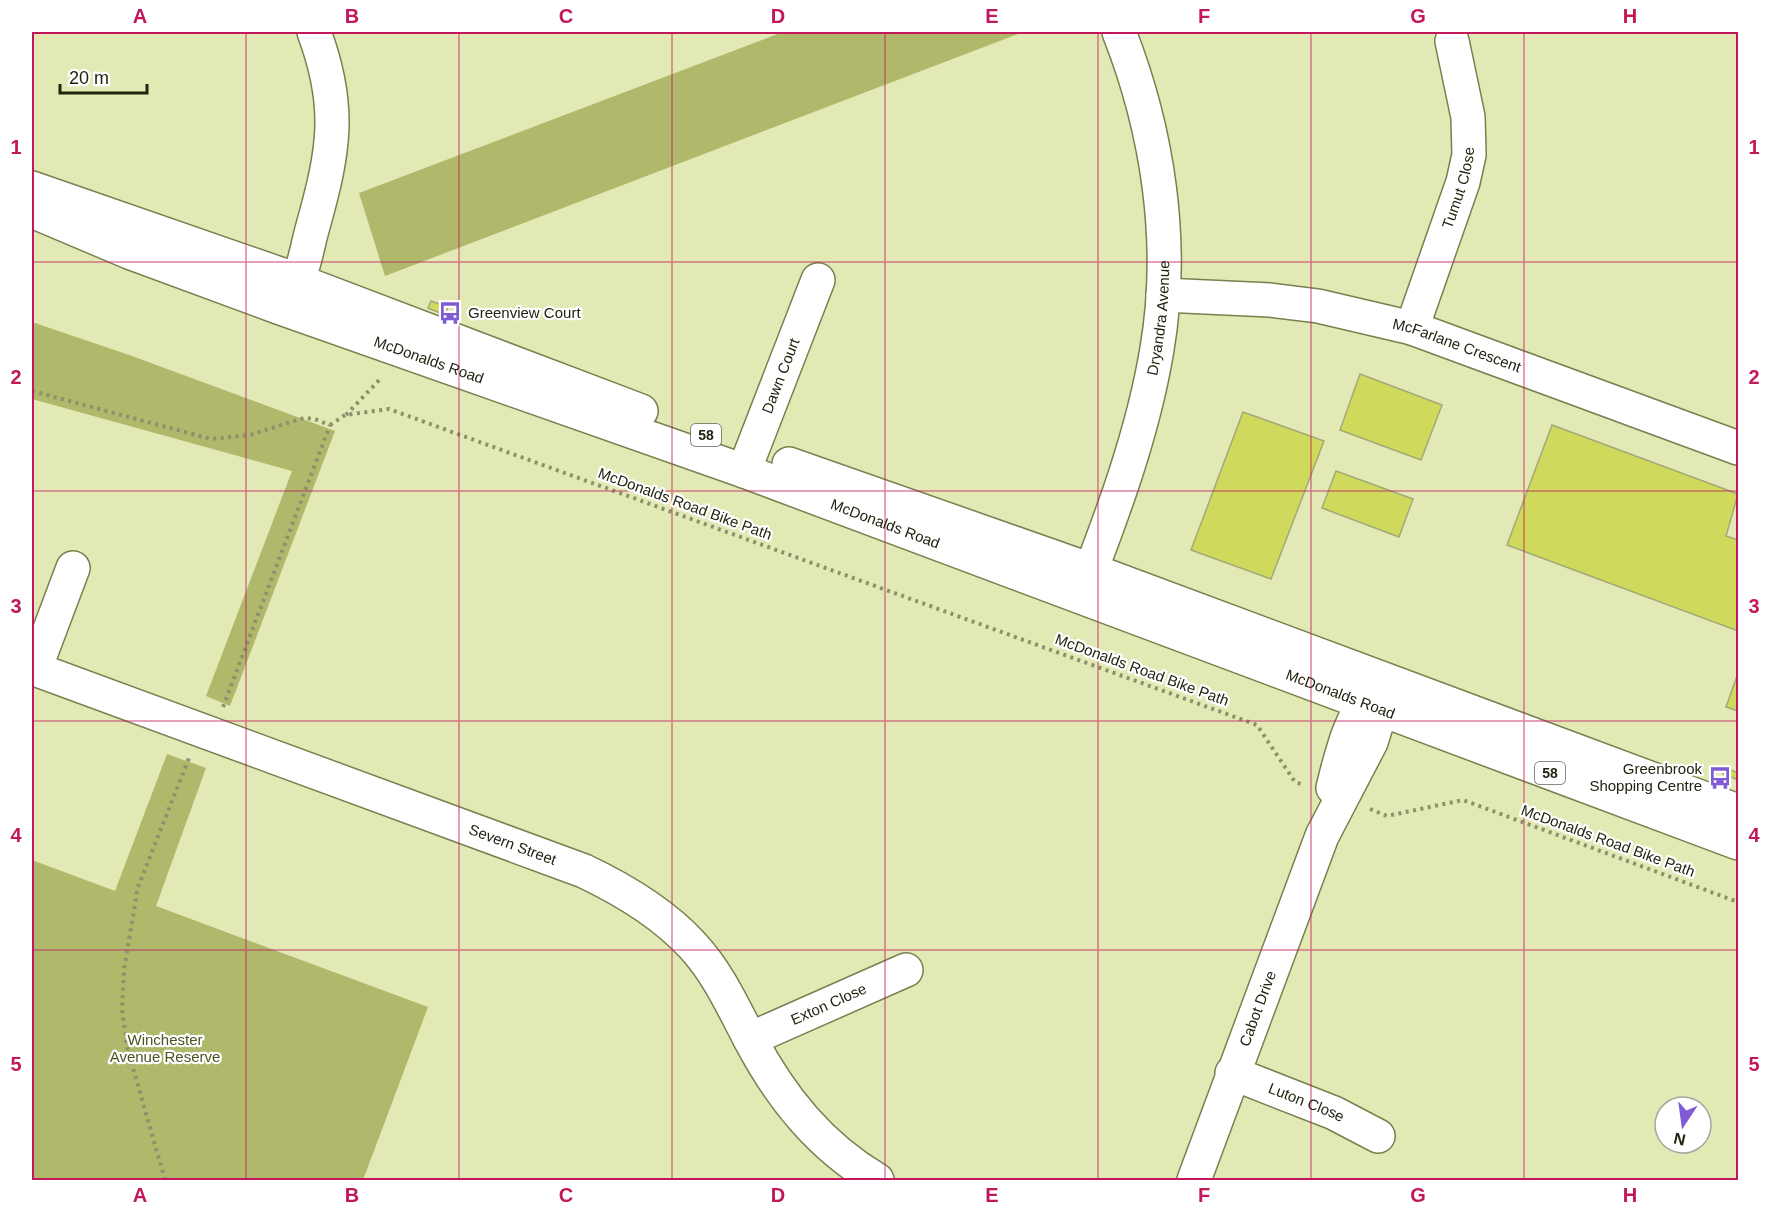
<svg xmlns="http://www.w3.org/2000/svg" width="1770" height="1212" font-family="Arial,sans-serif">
<rect width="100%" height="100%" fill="#e2e9b5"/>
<g fill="#afb86b">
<path d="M 783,32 L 1023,32 L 385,276 L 359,193 Z"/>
<path d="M 32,322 L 132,356 L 335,431 L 230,706 L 206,696 L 292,471 L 32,399 Z"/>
<path d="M 167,754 L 206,768 L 156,906 L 428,1007 L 363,1180 L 32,1180 L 32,860 L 115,891 Z"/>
</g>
<g fill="#cfda5d" stroke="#a3a977" stroke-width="1.5">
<path d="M 431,301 L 448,307 L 445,315 L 428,308 Z"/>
<path d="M 1360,374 L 1442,405 L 1421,460 L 1340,430 Z"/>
<path d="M 1243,412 L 1324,441 L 1271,579 L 1191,550 Z"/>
<path d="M 1552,425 L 1738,494 L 1726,536 L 1738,540 L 1738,631 L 1507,545 Z"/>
<path d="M 1336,471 L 1413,499 L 1399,537 L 1322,508 Z"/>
<path d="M 1738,673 L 1738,711 L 1726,707 Z"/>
<path d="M 1726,768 L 1738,773 L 1738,780 L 1723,774 Z"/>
</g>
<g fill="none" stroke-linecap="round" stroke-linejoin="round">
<g stroke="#797f4e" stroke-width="36">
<g id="minor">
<path id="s1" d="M 1163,295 L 1270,300 L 1318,306 L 1412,328 L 1738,448"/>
<path d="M 281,302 C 287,295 295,288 298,280 C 305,264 308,243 313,226 C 334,151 342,107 314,32"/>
<path id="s2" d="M 1412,328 L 1463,182 L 1469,155 L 1468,117 L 1452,41"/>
<path id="s3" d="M 744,471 L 818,280"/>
<path id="s4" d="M 1081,596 C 1112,516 1143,434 1157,349 C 1175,243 1158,131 1119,32"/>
<path id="s5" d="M 32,668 L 584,871 C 624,890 663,913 693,946 C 718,973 733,1007 750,1039 C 781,1098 820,1146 877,1180"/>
<path d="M 35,669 L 73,568"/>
<path d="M 1333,788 C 1343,747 1351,715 1378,683"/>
<path id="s6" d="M 750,1039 L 906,970"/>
<path id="s7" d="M 1232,1073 L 1334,1113 L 1378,1136"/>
<path id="s8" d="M 1194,1180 L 1322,836 L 1371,742 L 1381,710 L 1381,682"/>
</g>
</g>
<g stroke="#797f4e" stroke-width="36">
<g id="primary">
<path d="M 32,188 L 280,274 L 641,411"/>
<path id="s9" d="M 32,211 L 129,252 L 278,307 L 744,471 L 1738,843"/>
<path d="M 789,464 L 1091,570 L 1738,811"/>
</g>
</g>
<g stroke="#8b916b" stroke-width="4" stroke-dasharray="3 4.5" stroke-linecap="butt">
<path d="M 32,391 L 211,439 L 250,435 L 304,418 L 315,419 L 329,425"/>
<path d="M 346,415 L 382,377"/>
<path d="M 330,425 L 345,415 L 389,409 L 1257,725 L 1295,782 L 1304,785"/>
<path d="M 223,707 L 330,425"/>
<path d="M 1370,809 L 1387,816 L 1463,800 L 1738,902"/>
<path d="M 165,1180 L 127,1047 L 122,1009 L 124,969 L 138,887 L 189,758"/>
</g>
<use href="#minor" stroke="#fff" stroke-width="33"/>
<use href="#primary" stroke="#fff" stroke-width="33"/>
</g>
<path fill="none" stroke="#c2185b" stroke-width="1.5" stroke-opacity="0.55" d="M 246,32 L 246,1180M 459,32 L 459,1180M 672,32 L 672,1180M 885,32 L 885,1180M 1098,32 L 1098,1180M 1311,32 L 1311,1180M 1524,32 L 1524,1180M 32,262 L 1738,262M 32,491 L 1738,491M 32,721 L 1738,721M 32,950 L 1738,950"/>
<defs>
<g id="bus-bare" transform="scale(1.8)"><path d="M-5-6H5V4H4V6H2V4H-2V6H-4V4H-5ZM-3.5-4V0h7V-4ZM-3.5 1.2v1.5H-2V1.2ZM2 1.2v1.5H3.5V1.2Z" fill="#805bd5" stroke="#fff" stroke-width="2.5" paint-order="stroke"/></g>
</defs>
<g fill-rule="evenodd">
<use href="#bus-bare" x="450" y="313"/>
<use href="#bus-bare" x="1720" y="778"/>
</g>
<g text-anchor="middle" stroke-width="4.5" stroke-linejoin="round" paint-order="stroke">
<g fill="#fff" stroke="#646657" stroke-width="1.5">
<rect x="691" y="424" width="30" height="22" rx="4.5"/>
<rect x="1535" y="762" width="30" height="22" rx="4.5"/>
</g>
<g font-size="14" font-weight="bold" fill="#21240f">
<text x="706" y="440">58</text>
<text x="1550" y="778">58</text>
</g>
<g font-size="15" fill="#21240f" stroke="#fff">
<text dy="5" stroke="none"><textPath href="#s2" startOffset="148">Tumut Close</textPath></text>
<text dy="5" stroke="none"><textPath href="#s4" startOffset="290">Dryandra Avenue</textPath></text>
<text dy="5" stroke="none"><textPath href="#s1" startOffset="300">McFarlane Crescent</textPath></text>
<text dy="5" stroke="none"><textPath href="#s9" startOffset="424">McDonalds Road</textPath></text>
<text dy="5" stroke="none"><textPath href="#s3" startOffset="102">Dawn Court</textPath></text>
<text transform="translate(685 504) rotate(20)" y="5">McDonalds Road Bike Path</text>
<text dy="5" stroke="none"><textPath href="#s9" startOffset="909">McDonalds Road</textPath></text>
<text transform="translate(1142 670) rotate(20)" y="5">McDonalds Road Bike Path</text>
<text dy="5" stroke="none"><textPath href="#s9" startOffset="1395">McDonalds Road</textPath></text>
<text transform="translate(1608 841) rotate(20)" y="5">McDonalds Road Bike Path</text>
<text dy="5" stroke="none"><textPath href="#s5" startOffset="512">Severn Street</textPath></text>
<text dy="5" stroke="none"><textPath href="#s6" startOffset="86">Exton Close</textPath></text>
<text dy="5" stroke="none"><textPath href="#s8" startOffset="183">Cabot Drive</textPath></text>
<text dy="5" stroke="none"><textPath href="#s7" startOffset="80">Luton Close</textPath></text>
</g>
<g font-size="15" fill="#21240f" stroke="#fff" text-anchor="start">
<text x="468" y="318">Greenview Court</text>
<text x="1702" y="774" text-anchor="end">Greenbrook<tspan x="1702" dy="17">Shopping Centre</tspan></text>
</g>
<g font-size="15" fill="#4e5321" stroke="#fff">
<text x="165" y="1045">Winchester<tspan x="165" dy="17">Avenue Reserve</tspan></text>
</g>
</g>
<rect width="1770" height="1212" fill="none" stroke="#ffffff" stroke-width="66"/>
<g transform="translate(1683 1125) rotate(193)"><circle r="28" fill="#ffffff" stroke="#a6a79f" stroke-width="1.5"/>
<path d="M0-4.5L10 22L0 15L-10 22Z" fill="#805bd5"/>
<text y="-9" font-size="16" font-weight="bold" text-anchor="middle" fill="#21240f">N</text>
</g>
<path d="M60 84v9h87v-9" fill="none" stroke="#21240f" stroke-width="3"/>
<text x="69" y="84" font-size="18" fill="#21240f" stroke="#ffffff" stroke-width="4.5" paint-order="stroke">20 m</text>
<rect x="33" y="33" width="1704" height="1146" fill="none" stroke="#c2185b" stroke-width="2"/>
<g font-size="20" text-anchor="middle" font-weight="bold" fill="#c2185b">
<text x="140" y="23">A</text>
<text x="352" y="23">B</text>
<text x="566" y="23">C</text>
<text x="778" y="23">D</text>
<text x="992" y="23">E</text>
<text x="1204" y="23">F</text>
<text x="1418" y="23">G</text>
<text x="1630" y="23">H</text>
<text x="16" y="154">1</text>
<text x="1754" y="154">1</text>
<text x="16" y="384">2</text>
<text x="1754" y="384">2</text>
<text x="16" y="613">3</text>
<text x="1754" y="613">3</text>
<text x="16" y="842">4</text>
<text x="1754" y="842">4</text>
<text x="16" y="1071">5</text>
<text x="1754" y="1071">5</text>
<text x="140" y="1202">A</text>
<text x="352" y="1202">B</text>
<text x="566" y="1202">C</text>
<text x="778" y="1202">D</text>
<text x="992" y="1202">E</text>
<text x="1204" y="1202">F</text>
<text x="1418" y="1202">G</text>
<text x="1630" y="1202">H</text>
</g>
</svg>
